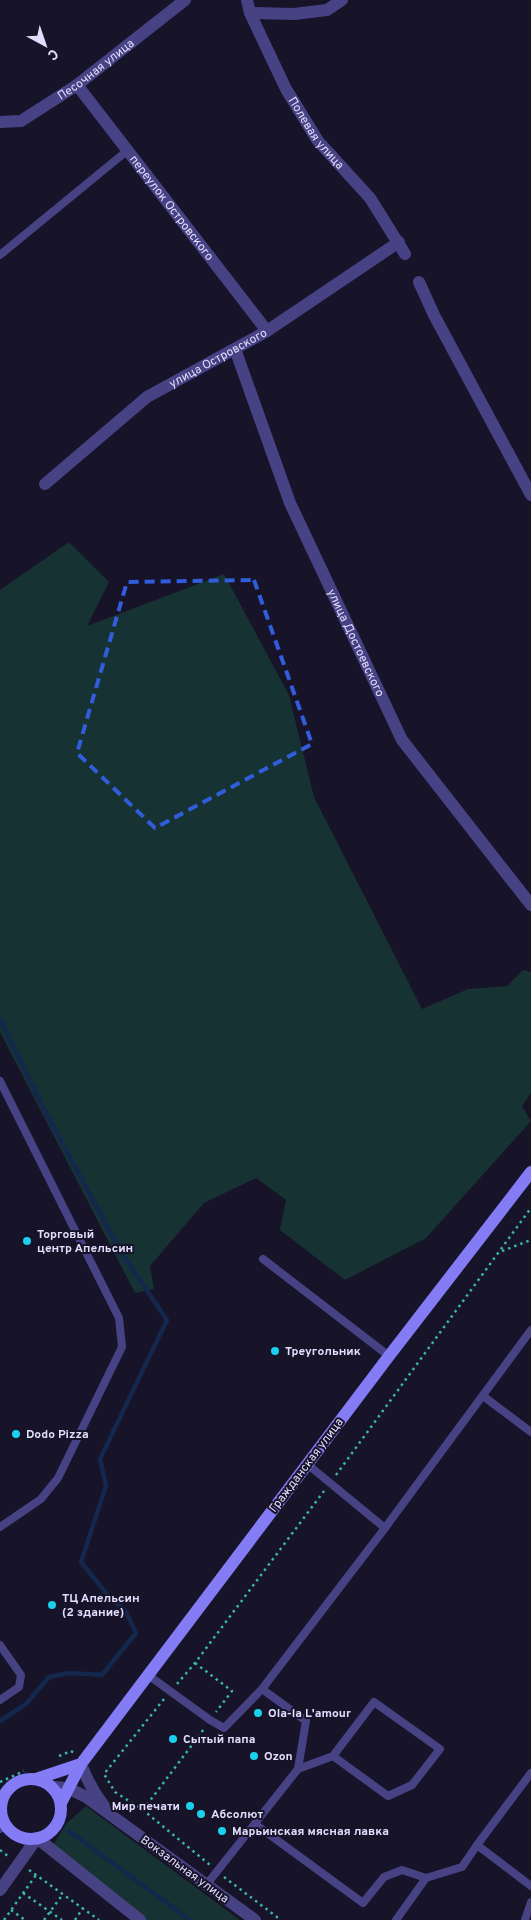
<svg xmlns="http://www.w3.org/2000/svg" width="531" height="1920" font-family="Overpass,sans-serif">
<rect width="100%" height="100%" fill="#171329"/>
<g fill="#163232">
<path d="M 69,542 L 109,582 L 87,626 L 224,574 L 289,695 L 314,797 L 422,1009 L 468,989 L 507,986 L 523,970 L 531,972 L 531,1093 L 522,1106 L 531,1121 L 426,1238 L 345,1280 L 280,1230 L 286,1200 L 256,1178 L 204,1203 L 150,1266 L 154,1289 L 135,1293 L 0,1032 L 0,590 Z"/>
<path d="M 86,1806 L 240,1920 L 142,1920 L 49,1852 L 66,1824 Z"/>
</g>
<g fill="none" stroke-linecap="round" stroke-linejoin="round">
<g stroke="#14274c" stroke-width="4.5">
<path d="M 0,1019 L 44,1109 L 122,1254 L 167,1320 L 100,1459 L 106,1486 L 81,1562 L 106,1593 L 126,1612 L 136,1633 L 102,1675 L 69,1673 L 49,1677 L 26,1704 L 0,1721"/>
<path d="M 69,1831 L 190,1920"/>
</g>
<g stroke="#3bb3af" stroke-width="2.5" stroke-dasharray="2.5 4" stroke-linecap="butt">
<path d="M 502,1251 L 531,1240"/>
<path d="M 336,1475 L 531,1208"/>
<path d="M 195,1663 L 232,1691 L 216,1712"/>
<path d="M 177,1684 L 195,1663 L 324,1491"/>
<path d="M 164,1699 L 104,1774 L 115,1792 L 143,1810 L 210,1865"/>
<path d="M 59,1756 L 71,1751 L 74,1753"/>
<path d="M 0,1782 L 24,1771"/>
<path d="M 143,1810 L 204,1729"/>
<path d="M 0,1850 L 8,1856"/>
<path d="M 29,1870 L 99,1920"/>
<path d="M 224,1877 L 281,1920"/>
<path d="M 23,1893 L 62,1920"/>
<path d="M 11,1910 L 25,1920"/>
<path d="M 4,1920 L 36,1875"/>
<path d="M 44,1920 L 63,1894"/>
<path d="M 75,1920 L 83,1908"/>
</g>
<g stroke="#474284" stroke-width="8">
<path d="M 0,255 L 128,150"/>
<path d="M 0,1081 L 119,1318 L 122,1347 L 58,1478 L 41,1499 L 0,1527"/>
<path d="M 263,1259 L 389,1356"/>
<path d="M 483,1396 L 531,1432"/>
<path d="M 307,1464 L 385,1528"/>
<path d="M 0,1645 L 21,1675 L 19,1687 L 0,1700"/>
<path d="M 148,1675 L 210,1720 L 224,1728 L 262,1689 L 385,1528 L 531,1330"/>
<path d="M 298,1769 L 333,1756 L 374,1702 L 440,1749 L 412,1785 L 388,1796 L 333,1756"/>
<path d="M 531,1773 L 477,1845 L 531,1886"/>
<path d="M 255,1824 L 363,1903 L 384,1877 L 402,1870 L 426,1878"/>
<path d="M 207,1884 L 298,1769 L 306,1721 L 262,1689"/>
<path d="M 396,1920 L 426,1878 L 462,1867 L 477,1845"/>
<path d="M 525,1920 L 531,1902"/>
</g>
<g stroke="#474284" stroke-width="12">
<path id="s1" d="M 247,0 L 250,13 L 286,89 L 318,141 L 370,198 L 405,254"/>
<path d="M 250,13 L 294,14 L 327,10 L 342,0"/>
<path id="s2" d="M 77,85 L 267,331"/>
<path id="s3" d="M 0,122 L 21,121 L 77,85 L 185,0"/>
<path d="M 419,282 L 434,315 L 531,495"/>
<path id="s4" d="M 235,349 L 290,503 L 402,740 L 531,905"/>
<path id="s5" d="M 45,484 L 147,397 L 267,331 L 399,242"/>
<path d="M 0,1827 L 3,1822"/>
<path d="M 0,1890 L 37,1838"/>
</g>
<g stroke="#474284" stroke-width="12">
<path d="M 84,1760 L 81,1764 C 87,1780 94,1793 104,1806"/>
<path d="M 52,1787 C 66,1786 74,1791 86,1797 L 255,1920"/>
<path d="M 37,1838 L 140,1920"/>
</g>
<g stroke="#837cf4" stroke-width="12">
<path d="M 84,1760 L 389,1356 L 531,1172"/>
<circle cx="31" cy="1809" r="30"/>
<path d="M 36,1779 L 81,1764"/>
<path d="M 61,1803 L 81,1764"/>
</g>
</g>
<path fill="none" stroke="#315cdc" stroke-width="4" stroke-dasharray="10 6" stroke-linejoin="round" d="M 254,580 L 312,744 L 155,828 L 77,753 L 127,582 Z"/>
<g fill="#1ad0ec" stroke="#171329" stroke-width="2">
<circle cx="27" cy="1241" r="5"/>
<circle cx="275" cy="1351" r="5"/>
<circle cx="16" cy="1434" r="5"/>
<circle cx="52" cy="1605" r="5"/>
<circle cx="258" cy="1713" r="5"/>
<circle cx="173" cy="1739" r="5"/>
<circle cx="254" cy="1756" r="5"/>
<circle cx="190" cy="1806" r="5"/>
<circle cx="201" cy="1814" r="5"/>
<circle cx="222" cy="1831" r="5"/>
</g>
<g text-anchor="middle" stroke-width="4" stroke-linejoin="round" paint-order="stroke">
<g font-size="12" fill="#e2ddfc" stroke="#171329">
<text dy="4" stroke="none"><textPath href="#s3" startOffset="112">Песочная улица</textPath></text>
<text dy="4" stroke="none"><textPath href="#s1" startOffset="151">Полевая улица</textPath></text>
<text dy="4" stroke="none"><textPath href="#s2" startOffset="155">переулок Островского</textPath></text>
<text dy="4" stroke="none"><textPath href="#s5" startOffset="215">улица Островского</textPath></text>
<text dy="4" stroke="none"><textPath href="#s4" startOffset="318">улица Достоевского</textPath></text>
<text transform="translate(306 1465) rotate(-53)" y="4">Гражданская улица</text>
<text transform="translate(185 1869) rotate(36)" y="4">Вокзальная улица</text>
</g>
<g font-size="12" font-weight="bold" fill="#e2ddfc" stroke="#171329" text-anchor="start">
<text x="37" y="1238">Торговый<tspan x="37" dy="14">центр Апельсин</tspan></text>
<text x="285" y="1355">Треугольник</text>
<text x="26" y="1438">Dodo Pizza</text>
<text x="62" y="1602">ТЦ Апельсин<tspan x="62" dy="14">(2 здание)</tspan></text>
<text x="268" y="1717">Ola-la L'amour</text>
<text x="183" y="1743">Сытый папа</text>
<text x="264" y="1760">Ozon</text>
<text x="180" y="1810" text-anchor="end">Мир печати</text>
<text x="211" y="1818">Абсолют</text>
<text x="232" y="1835">Марьинская мясная лавка</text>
</g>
</g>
<g transform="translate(45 45) rotate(140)" stroke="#171329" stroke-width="4" paint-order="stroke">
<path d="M0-4L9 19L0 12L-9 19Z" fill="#e2ddfc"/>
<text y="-8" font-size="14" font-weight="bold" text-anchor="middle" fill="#e2ddfc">С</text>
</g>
</svg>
